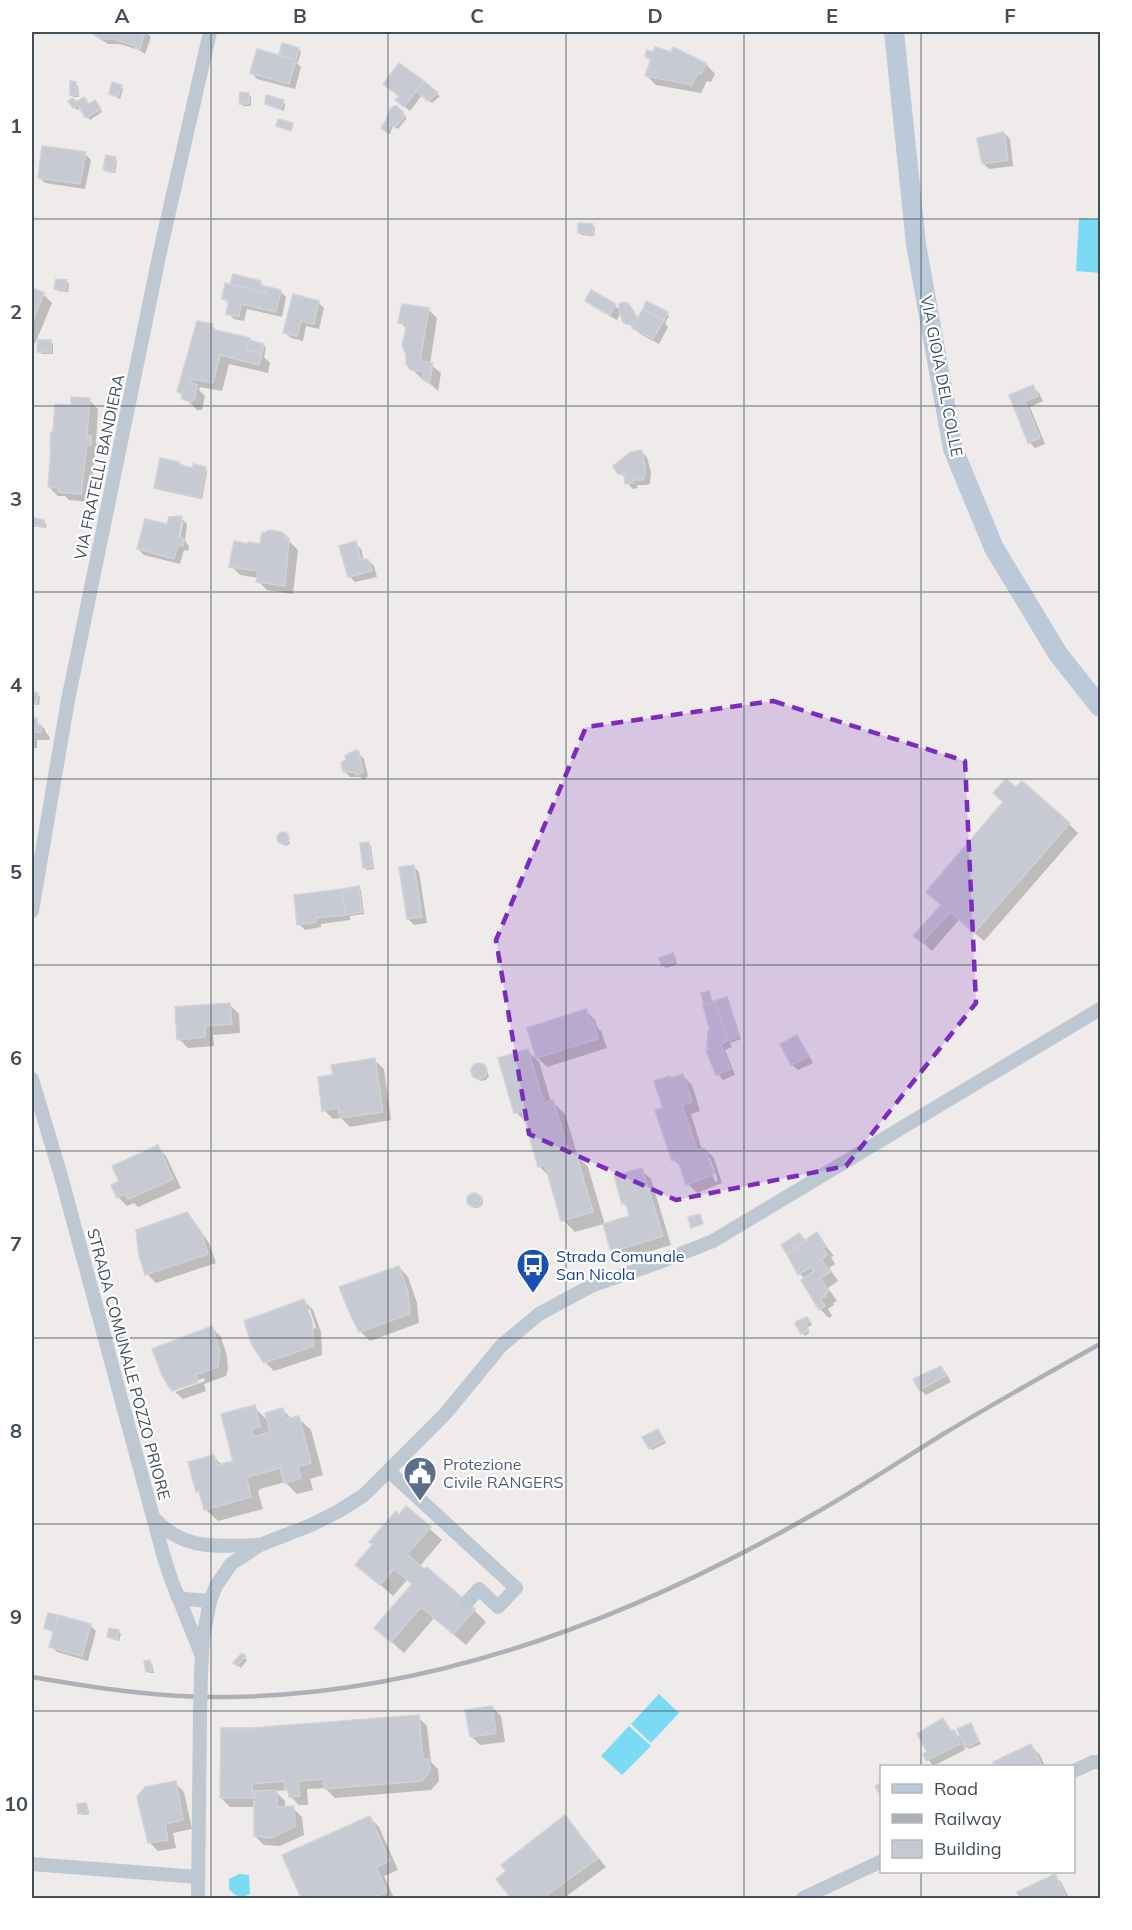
<svg xmlns="http://www.w3.org/2000/svg" width="1132" height="1930" font-family="Mulish,sans-serif">
<rect width="100%" height="100%" fill="#efebeb"/>
<g fill="#7cdbf4">
<path d="M 1079,218 L 1100,219 L 1100,273 L 1076,271 Z"/>
<path d="M 659,1694 L 679,1713 L 651,1743 L 631,1724 Z"/>
<path d="M 629,1726 L 651,1746 L 622,1775 L 601,1756 Z"/>
<path d="M 239,1874 L 249,1875 L 250,1894 L 242,1897 L 235,1895 L 229,1889 L 229,1879 Z"/>
</g>
<g fill="#0003" fill-rule="evenodd">
<path d="M 89,32 L 124,32 L 131,33 L 132,32 L 146,32 L 151,37 L 145,54 L 139,50 L 120,44 L 108,44 Z"/>
<path d="M 298,49 L 301,52 L 298,62 L 296,62 L 301,67 L 295,89 L 257,79 L 252,73 L 284,58 L 280,54 Z"/>
<path d="M 674,49 L 706,64 L 715,74 L 711,82 L 707,81 L 701,93 L 656,85 L 647,76 L 652,62 L 646,56 L 672,54 Z"/>
<path d="M 399,65 L 437,94 L 440,96 L 432,103 L 422,95 L 410,111 L 403,105 L 400,96 Z"/>
<path d="M 75,83 L 78,86 L 79,97 L 74,97 L 71,95 Z"/>
<path d="M 121,86 L 123,89 L 120,99 L 110,94 Z"/>
<path d="M 248,94 L 251,97 L 251,106 L 243,106 L 241,103 Z"/>
<path d="M 283,101 L 285,104 L 284,111 L 269,106 L 266,103 Z"/>
<path d="M 70,102 L 89,106 L 97,105 L 102,112 L 90,120 L 80,107 L 77,110 Z"/>
<path d="M 397,107 L 406,117 L 406,119 L 398,129 L 393,126 L 390,134 L 385,131 Z"/>
<path d="M 1004,133 L 1010,139 L 1013,166 L 989,169 L 983,163 Z"/>
<path d="M 85,154 L 91,160 L 85,189 L 45,183 L 39,177 Z"/>
<path d="M 115,159 L 117,161 L 115,173 L 107,172 L 105,170 Z"/>
<path d="M 592,225 L 595,228 L 594,236 L 582,235 L 579,233 Z"/>
<path d="M 66,281 L 69,284 L 68,292 L 58,291 L 56,289 Z"/>
<path d="M 260,282 L 263,285 L 262,287 L 280,291 L 286,297 L 282,317 L 247,309 L 244,321 L 234,319 L 228,313 L 230,305 L 224,298 Z"/>
<path d="M 32,289 L 43,294 L 52,303 L 35,344 L 32,342 Z"/>
<path d="M 591,292 L 618,308 L 621,304 L 626,304 L 636,315 L 638,320 L 667,313 L 669,316 L 665,323 L 668,327 L 659,344 L 640,334 L 634,328 L 636,325 L 632,326 L 627,324 L 621,312 L 617,320 L 592,306 L 586,300 Z"/>
<path d="M 318,302 L 324,308 L 319,329 L 306,326 L 303,341 L 291,338 L 285,333 Z"/>
<path d="M 428,309 L 437,318 L 430,364 L 441,373 L 438,391 L 425,379 L 422,379 L 409,366 L 403,345 L 407,329 L 400,322 Z"/>
<path d="M 212,326 L 219,333 L 263,345 L 266,348 L 264,357 L 270,363 L 268,373 L 229,364 L 222,391 L 200,387 L 199,390 L 205,396 L 202,410 L 197,410 L 179,392 Z"/>
<path d="M 50,341 L 53,344 L 53,354 L 42,354 L 39,351 Z"/>
<path d="M 1033,387 L 1039,393 L 1043,401 L 1030,407 L 1045,444 L 1035,448 L 1029,442 L 1011,396 Z"/>
<path d="M 89,400 L 98,409 L 96,443 L 100,447 L 99,453 L 95,452 L 90,502 L 69,500 L 65,496 L 58,496 L 49,487 L 72,407 Z"/>
<path d="M 641,451 L 647,457 L 651,473 L 650,483 L 648,485 L 637,485 L 638,488 L 633,489 L 627,483 L 626,478 L 617,471 Z"/>
<path d="M 179,463 L 194,470 L 205,468 L 207,471 L 202,499 L 159,490 L 156,487 Z"/>
<path d="M 181,518 L 187,524 L 185,541 L 189,546 L 188,551 L 184,550 L 180,564 L 144,555 L 138,549 ZM 180,522 L 183,522 L 179,545 L 176,545 Z"/>
<path d="M 32,519 L 43,521 L 46,524 L 46,528 L 32,526 Z"/>
<path d="M 281,533 L 298,550 L 293,594 L 267,590 L 258,581 L 258,578 L 240,575 L 231,566 Z"/>
<path d="M 355,543 L 361,549 L 364,561 L 368,560 L 374,566 L 377,577 L 355,582 L 349,576 Z"/>
<path d="M 32,694 L 38,695 L 40,697 L 39,705 L 32,704 Z"/>
<path d="M 32,711 L 34,713 L 34,720 L 45,729 L 45,731 L 49,736 L 50,740 L 37,740 L 37,748 L 32,748 Z"/>
<path d="M 358,753 L 364,759 L 368,776 L 364,780 L 360,777 L 350,777 L 344,771 Z"/>
<path d="M 1005,803 L 1069,824 L 1078,833 L 984,941 L 959,920 L 932,951 L 916,936 L 942,905 Z"/>
<path d="M 281,834 L 287,837 L 290,843 L 288,845 L 285,846 L 279,841 L 279,837 Z"/>
<path d="M 369,843 L 371,846 L 374,869 L 367,870 L 365,868 Z"/>
<path d="M 414,867 L 419,872 L 427,923 L 414,925 L 408,919 Z"/>
<path d="M 358,888 L 361,890 L 364,914 L 350,916 L 350,920 L 321,924 L 321,927 L 305,930 L 299,924 Z"/>
<path d="M 672,955 L 677,964 L 666,968 L 663,965 Z"/>
<path d="M 708,992 L 713,1003 L 727,998 L 729,1001 L 741,1039 L 730,1043 L 732,1047 L 725,1050 L 735,1075 L 723,1080 L 718,1074 L 708,1051 L 711,1050 L 712,1032 L 706,1003 Z"/>
<path d="M 230,1005 L 239,1014 L 240,1033 L 213,1035 L 214,1046 L 188,1048 L 179,1039 Z"/>
<path d="M 586,1011 L 595,1020 L 597,1027 L 601,1031 L 607,1048 L 547,1067 L 538,1058 L 551,1102 L 553,1102 L 565,1114 L 578,1157 L 588,1167 L 605,1225 L 631,1217 L 629,1209 L 624,1204 L 641,1170 L 651,1179 L 671,1245 L 622,1260 L 613,1251 L 604,1224 L 575,1232 L 563,1220 L 550,1177 L 539,1166 L 527,1123 L 516,1112 L 527,1050 L 539,1062 L 529,1029 Z"/>
<path d="M 797,1037 L 802,1043 L 813,1063 L 798,1070 L 792,1065 L 782,1044 Z"/>
<path d="M 374,1060 L 384,1069 L 391,1120 L 350,1127 L 341,1118 L 333,1119 L 324,1110 L 335,1076 Z"/>
<path d="M 480,1065 L 487,1070 L 489,1076 L 486,1080 L 480,1081 L 473,1075 L 473,1070 L 475,1067 Z"/>
<path d="M 683,1076 L 692,1085 L 700,1111 L 691,1114 L 702,1150 L 705,1149 L 714,1158 L 722,1183 L 697,1193 L 688,1184 L 683,1169 L 674,1160 L 665,1108 L 672,1080 ZM 707,1158 L 710,1158 L 718,1181 L 715,1182 Z"/>
<path d="M 157,1147 L 166,1156 L 181,1188 L 138,1207 L 134,1203 L 127,1206 L 118,1197 L 121,1182 Z"/>
<circle cx="476" cy="1201" r="7"/>
<path d="M 186,1213 L 195,1223 L 209,1243 L 216,1263 L 156,1283 L 147,1274 Z"/>
<path d="M 816,1234 L 834,1256 L 831,1257 L 835,1264 L 829,1268 L 838,1281 L 828,1288 L 837,1301 L 833,1303 L 834,1305 L 828,1309 L 832,1316 L 829,1318 L 820,1309 L 805,1279 L 800,1274 L 805,1241 Z"/>
<path d="M 399,1267 L 408,1277 L 417,1303 L 419,1323 L 370,1341 L 360,1331 Z"/>
<path d="M 304,1301 L 313,1310 L 321,1332 L 322,1355 L 274,1371 L 265,1362 ZM 307,1309 L 310,1309 L 316,1328 L 314,1329 Z"/>
<path d="M 809,1320 L 812,1325 L 808,1327 L 809,1333 L 805,1336 L 797,1324 Z"/>
<path d="M 212,1328 L 221,1337 L 227,1356 L 228,1369 L 226,1376 L 204,1384 L 206,1391 L 183,1399 L 175,1392 L 205,1381 L 204,1378 L 173,1390 L 171,1388 Z"/>
<path d="M 941,1367 L 946,1373 L 951,1382 L 926,1395 L 920,1389 Z"/>
<path d="M 254,1407 L 269,1422 L 283,1410 L 292,1419 L 298,1418 L 311,1430 L 323,1475 L 310,1479 L 313,1490 L 297,1494 L 285,1482 L 260,1489 L 258,1492 L 263,1509 L 218,1521 L 205,1509 L 201,1494 L 198,1491 L 214,1457 L 222,1465 L 234,1462 Z"/>
<path d="M 660,1433 L 666,1443 L 652,1450 L 650,1448 Z"/>
<path d="M 406,1508 L 442,1540 L 419,1567 L 474,1610 L 486,1622 L 466,1645 L 434,1618 L 404,1653 L 376,1628 L 413,1585 L 407,1580 L 393,1596 L 357,1564 Z"/>
<path d="M 49,1614 L 90,1625 L 96,1631 L 88,1661 L 57,1652 L 51,1646 L 55,1632 L 45,1627 Z"/>
<path d="M 118,1631 L 121,1634 L 119,1641 L 111,1639 L 108,1637 Z"/>
<path d="M 242,1655 L 247,1660 L 241,1668 L 235,1663 Z"/>
<path d="M 150,1661 L 152,1664 L 154,1673 L 150,1673 L 148,1671 Z"/>
<path d="M 492,1707 L 501,1716 L 505,1742 L 480,1745 L 471,1736 Z"/>
<path d="M 418,1717 L 427,1726 L 431,1762 L 438,1769 L 439,1781 L 431,1790 L 335,1798 L 325,1788 L 307,1789 L 308,1805 L 299,1805 L 290,1796 L 290,1793 L 287,1790 L 275,1791 L 285,1801 L 285,1808 L 293,1808 L 302,1817 L 304,1835 L 280,1846 L 264,1845 L 255,1836 L 256,1807 L 230,1807 L 221,1798 L 252,1730 Z"/>
<path d="M 942,1720 L 952,1732 L 954,1732 L 964,1741 L 971,1725 L 981,1744 L 969,1749 L 962,1743 L 965,1750 L 933,1766 L 925,1755 L 929,1752 Z"/>
<path d="M 1031,1746 L 1040,1755 L 1045,1766 L 996,1766 L 995,1763 Z"/>
<path d="M 175,1783 L 184,1792 L 192,1829 L 173,1833 L 176,1848 L 158,1851 L 149,1842 Z"/>
<path d="M 86,1804 L 88,1807 L 89,1814 L 82,1815 L 80,1813 Z"/>
<path d="M 565,1817 L 606,1867 L 564,1898 L 513,1898 L 498,1880 Z"/>
<path d="M 370,1818 L 379,1827 L 398,1870 L 384,1876 L 394,1898 L 303,1898 L 284,1855 Z"/>
<path d="M 1055,1876 L 1061,1882 L 1069,1898 L 1022,1898 L 1019,1893 Z"/>
</g>
<g fill="#c7cad2" stroke="#cfd2d8" stroke-width="1.5">
<path d="M 92,32 L 145,32 L 140,49 L 135,48 L 136,46 L 113,39 L 101,39 Z"/>
<path d="M 282,43 L 299,48 L 296,60 L 279,55 Z"/>
<path d="M 655,47 L 671,52 L 673,47 L 706,63 L 701,74 L 698,73 L 692,85 L 645,76 L 651,59 L 645,57 L 647,50 L 653,52 Z"/>
<path d="M 257,49 L 296,60 L 289,84 L 250,73 Z"/>
<path d="M 399,63 L 424,81 L 404,107 L 395,100 L 399,96 L 383,84 Z"/>
<path d="M 70,81 L 76,82 L 77,95 L 70,95 Z"/>
<path d="M 424,81 L 438,93 L 428,101 L 416,91 Z"/>
<path d="M 112,82 L 122,85 L 118,97 L 109,94 Z"/>
<path d="M 240,92 L 249,93 L 249,104 L 239,104 Z"/>
<path d="M 266,95 L 284,100 L 281,109 L 265,104 Z"/>
<path d="M 84,97 L 89,104 L 95,100 L 101,109 L 86,118 L 77,105 L 73,108 L 68,101 L 73,98 L 76,102 Z"/>
<path d="M 394,106 L 397,106 L 403,112 L 404,117 L 395,127 L 390,125 L 388,133 L 381,128 L 386,120 L 390,109 Z"/>
<path d="M 278,119 L 293,123 L 291,131 L 276,126 Z"/>
<path d="M 1004,132 L 1008,160 L 982,164 L 977,138 Z"/>
<path d="M 42,146 L 86,152 L 80,184 L 38,178 Z"/>
<path d="M 106,155 L 116,157 L 113,172 L 103,170 Z"/>
<path d="M 578,223 L 593,224 L 593,234 L 578,233 Z"/>
<path d="M 233,274 L 261,281 L 260,285 L 268,287 L 267,293 L 230,285 Z"/>
<path d="M 56,279 L 67,280 L 66,290 L 54,289 Z"/>
<path d="M 225,283 L 267,293 L 268,287 L 281,290 L 276,312 L 241,304 L 239,317 L 226,314 L 229,300 L 222,299 Z"/>
<path d="M 32,288 L 44,293 L 32,323 Z"/>
<path d="M 591,290 L 616,304 L 610,315 L 585,301 Z"/>
<path d="M 293,294 L 319,301 L 314,324 L 301,321 L 297,336 L 283,333 Z"/>
<path d="M 646,301 L 668,312 L 664,320 L 643,309 Z"/>
<path d="M 624,302 L 629,304 L 637,317 L 631,324 L 626,324 L 623,322 L 619,310 L 619,304 Z"/>
<path d="M 402,304 L 429,308 L 420,361 L 433,363 L 429,383 L 422,379 L 423,372 L 411,370 L 406,364 L 406,355 L 402,345 L 407,324 L 398,323 Z"/>
<path d="M 643,309 L 664,320 L 653,339 L 632,328 Z"/>
<path d="M 197,321 L 213,324 L 211,329 L 250,338 L 247,350 L 262,353 L 259,365 L 220,355 L 213,383 L 191,379 L 191,381 L 197,385 L 195,398 L 191,402 L 182,399 L 181,393 L 177,392 Z"/>
<path d="M 38,340 L 51,340 L 51,352 L 37,352 Z"/>
<path d="M 249,340 L 264,344 L 262,353 L 247,350 Z"/>
<path d="M 1033,385 L 1038,396 L 1025,401 L 1040,438 L 1028,443 L 1009,395 Z"/>
<path d="M 71,397 L 90,398 L 87,436 L 91,436 L 91,445 L 87,444 L 81,494 L 58,492 L 59,488 L 48,487 L 51,448 L 50,448 L 51,432 L 53,432 L 55,404 L 71,405 Z"/>
<path d="M 642,450 L 645,467 L 645,477 L 642,480 L 633,480 L 633,483 L 625,484 L 624,474 L 618,474 L 613,466 L 631,452 Z"/>
<path d="M 160,458 L 179,462 L 179,465 L 193,468 L 193,464 L 206,467 L 200,497 L 154,488 Z"/>
<path d="M 182,516 L 179,537 L 184,539 L 183,546 L 178,545 L 174,559 L 137,549 L 145,519 L 167,524 L 169,517 Z"/>
<path d="M 32,517 L 44,520 L 44,527 L 32,524 Z"/>
<path d="M 269,530 L 282,532 L 289,539 L 285,586 L 256,582 L 258,571 L 229,567 L 234,541 L 248,544 L 248,542 L 260,544 L 262,532 L 265,533 Z"/>
<path d="M 356,541 L 361,560 L 368,559 L 372,571 L 348,577 L 339,546 Z"/>
<path d="M 32,692 L 38,693 L 37,703 L 32,703 Z"/>
<path d="M 32,718 L 37,718 L 37,725 L 41,725 L 41,732 L 32,732 Z"/>
<path d="M 356,750 L 359,752 L 363,772 L 357,775 L 353,772 L 343,772 L 341,763 L 346,760 L 345,756 Z"/>
<path d="M 1006,779 L 1016,787 L 1022,781 L 1070,823 L 974,933 L 950,912 L 922,943 L 913,936 L 941,905 L 926,892 L 1003,802 L 993,793 Z"/>
<circle cx="283" cy="838" r="6"/>
<path d="M 369,842 L 372,867 L 363,868 L 360,843 Z"/>
<path d="M 414,865 L 422,917 L 407,919 L 399,867 Z"/>
<path d="M 359,886 L 362,912 L 345,915 L 342,889 Z"/>
<path d="M 342,889 L 345,915 L 316,918 L 316,922 L 297,925 L 294,895 Z"/>
<path d="M 673,953 L 676,961 L 662,966 L 659,958 Z"/>
<path d="M 709,991 L 712,1002 L 704,1004 L 701,993 Z"/>
<path d="M 727,997 L 739,1037 L 727,1041 L 715,1001 Z"/>
<path d="M 715,1001 L 727,1041 L 721,1044 L 730,1069 L 716,1075 L 706,1050 L 709,1049 L 707,1045 L 708,1031 L 710,1031 L 703,1005 Z"/>
<path d="M 230,1003 L 232,1024 L 205,1026 L 205,1037 L 177,1040 L 175,1007 Z"/>
<path d="M 586,1009 L 590,1022 L 593,1021 L 598,1039 L 536,1058 L 527,1028 Z"/>
<path d="M 797,1035 L 808,1057 L 791,1065 L 780,1044 Z"/>
<path d="M 528,1049 L 544,1103 L 553,1100 L 570,1155 L 576,1153 L 593,1212 L 561,1221 L 545,1165 L 538,1167 L 522,1111 L 514,1113 L 498,1058 Z"/>
<path d="M 375,1058 L 383,1112 L 340,1118 L 338,1108 L 322,1111 L 318,1077 L 333,1075 L 331,1065 Z"/>
<circle cx="479" cy="1071" r="8"/>
<path d="M 683,1074 L 692,1102 L 682,1105 L 697,1150 L 705,1148 L 714,1174 L 686,1185 L 678,1159 L 672,1161 L 655,1110 L 663,1108 L 654,1081 L 670,1076 L 671,1078 Z"/>
<path d="M 158,1145 L 173,1179 L 128,1199 L 125,1194 L 117,1198 L 111,1185 L 119,1181 L 112,1166 Z"/>
<path d="M 642,1168 L 663,1236 L 611,1252 L 603,1224 L 629,1216 L 626,1203 L 622,1204 L 614,1176 Z"/>
<circle cx="474" cy="1200" r="7"/>
<path d="M 187,1212 L 201,1232 L 208,1254 L 145,1275 L 139,1255 L 136,1230 Z"/>
<path d="M 700,1214 L 703,1224 L 691,1228 L 688,1217 Z"/>
<path d="M 817,1232 L 826,1246 L 823,1248 L 827,1255 L 821,1259 L 830,1272 L 820,1278 L 829,1291 L 825,1294 L 826,1296 L 820,1299 L 825,1306 L 819,1310 L 801,1280 L 814,1271 L 811,1267 L 798,1275 L 787,1254 L 806,1241 L 805,1240 Z"/>
<path d="M 799,1233 L 806,1241 L 787,1254 L 781,1245 Z"/>
<path d="M 399,1266 L 408,1292 L 410,1314 L 359,1332 L 351,1316 L 339,1287 Z"/>
<path d="M 304,1299 L 312,1321 L 314,1346 L 264,1363 L 252,1345 L 244,1321 Z"/>
<path d="M 807,1317 L 810,1321 L 806,1324 L 808,1330 L 805,1333 L 801,1334 L 795,1324 L 797,1321 Z"/>
<path d="M 212,1326 L 220,1351 L 218,1367 L 195,1375 L 198,1382 L 172,1391 L 172,1388 L 170,1389 L 162,1375 L 152,1349 Z"/>
<path d="M 941,1366 L 946,1376 L 919,1390 L 913,1379 Z"/>
<path d="M 255,1405 L 260,1427 L 251,1429 L 253,1437 L 270,1432 L 265,1413 L 283,1408 L 286,1419 L 299,1416 L 311,1463 L 298,1467 L 301,1478 L 284,1483 L 280,1468 L 248,1477 L 247,1479 L 251,1497 L 204,1510 L 199,1491 L 196,1492 L 188,1462 L 214,1455 L 217,1465 L 233,1461 L 221,1414 Z"/>
<path d="M 658,1429 L 664,1440 L 649,1449 L 642,1437 Z"/>
<path d="M 406,1506 L 431,1527 L 407,1554 L 424,1569 L 427,1567 L 475,1609 L 453,1634 L 421,1607 L 391,1642 L 374,1628 L 412,1584 L 394,1569 L 380,1585 L 355,1565 L 373,1544 L 369,1542 L 396,1511 L 399,1515 Z"/>
<path d="M 48,1613 L 58,1615 L 53,1631 L 44,1628 Z"/>
<path d="M 58,1615 L 91,1624 L 82,1656 L 49,1647 Z"/>
<path d="M 109,1628 L 119,1630 L 117,1640 L 107,1637 Z"/>
<path d="M 242,1653 L 246,1656 L 237,1666 L 233,1663 Z"/>
<path d="M 150,1660 L 152,1671 L 146,1672 L 144,1661 Z"/>
<path d="M 492,1706 L 496,1733 L 470,1737 L 465,1710 Z"/>
<path d="M 419,1715 L 423,1759 L 429,1759 L 430,1771 L 422,1781 L 325,1789 L 323,1779 L 298,1781 L 300,1796 L 289,1797 L 288,1790 L 285,1790 L 284,1781 L 252,1784 L 252,1798 L 220,1798 L 221,1728 L 252,1728 Z"/>
<path d="M 943,1718 L 951,1731 L 954,1730 L 960,1744 L 926,1761 L 923,1754 L 927,1752 L 917,1734 Z"/>
<path d="M 971,1723 L 979,1741 L 965,1748 L 957,1729 Z"/>
<path d="M 1031,1744 L 1042,1766 L 995,1766 L 993,1762 Z"/>
<path d="M 176,1781 L 183,1820 L 165,1824 L 168,1840 L 148,1843 L 137,1797 L 145,1787 Z"/>
<path d="M 882,1782 L 882,1799 L 875,1786 Z"/>
<path d="M 277,1790 L 277,1807 L 294,1806 L 295,1826 L 271,1838 L 254,1836 L 254,1791 Z"/>
<path d="M 86,1803 L 88,1812 L 78,1814 L 77,1804 Z"/>
<path d="M 565,1815 L 598,1858 L 543,1898 L 511,1898 L 496,1879 L 506,1871 L 501,1865 Z"/>
<path d="M 370,1816 L 390,1861 L 376,1867 L 387,1892 L 372,1898 L 299,1898 L 301,1898 L 282,1855 Z"/>
<path d="M 1055,1874 L 1066,1897 L 1063,1898 L 1020,1898 L 1017,1892 Z"/>
</g>
<g fill="none" stroke-linecap="round" stroke-linejoin="round">
<g stroke="#bdc8d3" stroke-width="14">
<path d="M 32,911 L 68,700 L 161,247 L 210,32"/>
<path d="M 32,1079 L 61,1176 L 163,1554 L 171,1579 L 201,1654"/>
<path d="M 389,1471 L 516,1588 L 498,1607 L 479,1589 L 467,1602"/>
<path d="M 154,1518 C 183,1551 218,1546 258,1545"/>
<path d="M 177,1596 L 184,1599 L 210,1601"/>
<path d="M 201,1674 L 203,1638 L 210,1601 L 216,1586 L 231,1564 L 260,1545 L 311,1525 L 339,1511 L 364,1495 L 445,1414 L 501,1346 L 539,1314 L 591,1286 L 660,1262 L 713,1241 L 1100,1009"/>
<path d="M 1074,1771 L 1093,1762 L 1100,1762"/>
<path d="M 32,1864 L 198,1877"/>
<path d="M 198,1898 L 200,1714"/>
<path d="M 803,1898 L 882,1861"/>
</g>
<path stroke="#bcc9d8" stroke-width="20" d="M 894,32 L 916,244 L 953,449 L 994,548 L 1058,654 L 1100,707"/>
<path stroke="#adb1b7" stroke-width="4.5" d="M 32,1677 C 96,1688 161,1698 227,1697 C 435,1695 634,1617 812,1515 C 857,1490 901,1460 945,1433 C 996,1402 1048,1373 1100,1344"/>
<path stroke="#bdc8d3" stroke-width="14" d="M 200,1714 L 201,1674"/>
</g>
<path fill="#7b2cbf" fill-opacity="0.2" stroke="#7b2cbf" stroke-width="4.5" stroke-dasharray="12 8" stroke-linejoin="round" d="M 773,701 L 965,761 L 976,1003 L 846,1166 L 676,1200 L 529,1134 L 496,940 L 586,727 Z"/>
<path fill="none" stroke="#424f5b" stroke-width="1.5" stroke-opacity="0.55" d="M 211,32 L 211,1898M 388,32 L 388,1898M 566,32 L 566,1898M 744,32 L 744,1898M 921,32 L 921,1766M 32,219 L 1100,219M 32,406 L 1100,406M 32,592 L 1100,592M 32,779 L 1100,779M 32,965 L 1100,965M 32,1151 L 1100,1151M 32,1338 L 1100,1338M 32,1524 L 1100,1524M 32,1711 L 1100,1711M 921,1872 L 921,1898"/>
<defs>
<g id="bus-pin" transform="scale(1.725)"><path d="M0 17L-7.5 6A9.5 9.5 0 1 1 7.5 6Z" fill="#1a4fb4" stroke="#fff"/><path d="M-5-6H5V4H4V6H2V4H-2V6H-4V4H-5ZM-3.5-4V0h7V-4ZM-3.5 1.2v1.5H-2V1.2ZM2 1.2v1.5H3.5V1.2Z" fill="#fff"/></g>
<g id="civic-pin" transform="scale(1.725)"><path d="M0 17L-7.5 6A9.5 9.5 0 1 1 7.5 6Z" fill="#5c6f8a" stroke="#fff"/><path d="M-.6-6.5H3V-4.5H.6V-3L4-1V1h2V6H-6V1h2V-1L-.6-3ZM-1.2 2.5V6h2.4V2.5Z" fill="#fff"/></g>
</defs>
<g fill-rule="evenodd">
<use href="#bus-pin" x="533" y="1265"/>
<use href="#civic-pin" x="420" y="1473"/>
</g>
<g text-anchor="middle" stroke-width="4.5" stroke-linejoin="round" paint-order="stroke">
<g font-size="16" fill="#424f5b" stroke="#fff">
<text transform="translate(942 376) rotate(79)" y="6">VIA GIOIA DEL COLLE</text>
<text transform="translate(99 467) rotate(-78)" y="6">VIA FRATELLI BANDIERA</text>
<text transform="translate(129 1364) rotate(75)" y="6">STRADA COMUNALE POZZO PRIORE</text>
</g>
<g font-size="16" fill="#164399" stroke="#fff" text-anchor="start">
<text x="556" y="1262">Strada Comunale<tspan x="556" dy="18">San Nicola</tspan></text>
</g>
<g font-size="16" fill="#4e5e75" stroke="#fff" text-anchor="start">
<text x="443" y="1470">Protezione<tspan x="443" dy="18">Civile RANGERS</tspan></text>
</g>
</g>
<rect width="1132" height="1930" fill="none" stroke="#ffffff" stroke-width="66"/>
<rect x="880" y="1765" width="195" height="108" fill="#ffffff" stroke="#b3b9bd" stroke-width="1.5"/>
<rect x="892" y="1784" width="30" height="9" fill="#bcc9d8" stroke="#b3b9bd" stroke-width="1.5"/>
<text x="934" y="1795" font-size="18" fill="#424f5b">Road</text>
<rect x="892" y="1814" width="30" height="9" fill="#adb1b7" stroke="#b3b9bd" stroke-width="1.5"/>
<text x="934" y="1825" font-size="18" fill="#424f5b">Railway</text>
<rect x="892" y="1840" width="30" height="18" fill="#c7cad2" stroke="#b3b9bd" stroke-width="1.5"/>
<text x="934" y="1855" font-size="18" fill="#424f5b">Building</text>
<rect x="33" y="33" width="1066" height="1864" fill="none" stroke="#424f5b" stroke-width="2"/>
<g font-size="20" text-anchor="middle" font-weight="bold" fill="#424f5b">
<text x="122" y="23">A</text>
<text x="300" y="23">B</text>
<text x="477" y="23">C</text>
<text x="655" y="23">D</text>
<text x="832" y="23">E</text>
<text x="1010" y="23">F</text>
<text x="16" y="133">1</text>
<text x="16" y="319">2</text>
<text x="16" y="506">3</text>
<text x="16" y="692">4</text>
<text x="16" y="879">5</text>
<text x="16" y="1065">6</text>
<text x="16" y="1251">7</text>
<text x="16" y="1438">8</text>
<text x="16" y="1624">9</text>
<text x="16" y="1811">10</text>
</g>
</svg>
